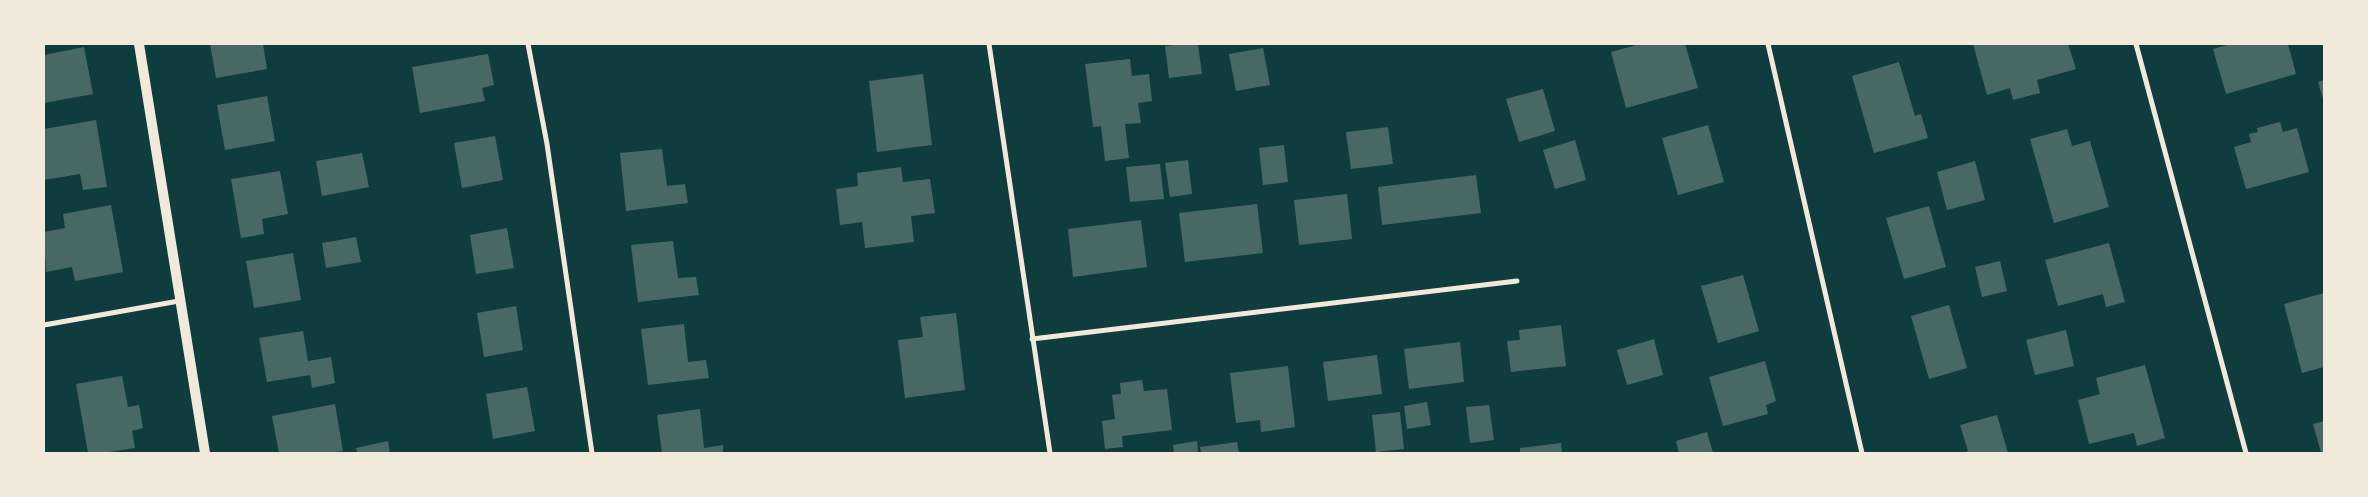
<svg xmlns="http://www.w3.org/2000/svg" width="2368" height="497" font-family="'Fira Sans',sans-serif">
<rect width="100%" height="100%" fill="#0f3d3e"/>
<g fill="#486865">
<path d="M 210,44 L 263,44 L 267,69 L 216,78 Z"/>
<path d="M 1184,44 L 1198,44 L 1202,74 L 1169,78 L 1165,46 Z"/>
<path d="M 1640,44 L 1685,44 L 1698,88 L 1626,108 L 1611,52 Z"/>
<path d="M 1973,44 L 2068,44 L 2076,69 L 2037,80 L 2040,93 L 2013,100 L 2010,88 L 1987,95 Z"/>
<path d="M 2230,44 L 2288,44 L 2296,74 L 2226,94 L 2213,49 Z"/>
<path d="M 84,47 L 93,94 L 44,103 L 44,55 Z"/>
<path d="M 1263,48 L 1270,85 L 1236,91 L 1229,54 Z"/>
<path d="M 488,54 L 494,85 L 482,88 L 485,101 L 420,113 L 412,67 Z"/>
<path d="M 1130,59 L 1132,76 L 1149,74 L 1152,101 L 1138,103 L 1141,123 L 1125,124 L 1129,158 L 1105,161 L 1101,126 L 1093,127 L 1085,64 Z"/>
<path d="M 1899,62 L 1915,116 L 1921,114 L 1928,138 L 1874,153 L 1852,76 Z"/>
<path d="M 923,74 L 932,145 L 877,152 L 869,81 Z"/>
<path d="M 2324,80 L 2324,102 L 2318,82 Z"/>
<path d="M 1543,89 L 1555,131 L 1519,142 L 1506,99 Z"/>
<path d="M 267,96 L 275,141 L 225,150 L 217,105 Z"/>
<path d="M 96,120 L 107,187 L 83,190 L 80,174 L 44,180 L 44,129 Z"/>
<path d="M 2280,122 L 2283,132 L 2297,128 L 2309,172 L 2246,189 L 2234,147 L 2251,142 L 2249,134 L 2258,132 L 2257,128 Z"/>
<path d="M 1708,125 L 1724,182 L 1678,195 L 1662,138 Z"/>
<path d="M 1388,127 L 1393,164 L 1351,169 L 1346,132 Z"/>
<path d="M 2067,129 L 2072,146 L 2090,141 L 2109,207 L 2054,223 L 2030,139 Z"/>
<path d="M 495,136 L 503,180 L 462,188 L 454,143 Z"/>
<path d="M 1575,140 L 1586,180 L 1555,189 L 1543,150 Z"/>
<path d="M 1284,145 L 1288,182 L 1263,185 L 1259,148 Z"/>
<path d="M 662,149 L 667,186 L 685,184 L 688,203 L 626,211 L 620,153 Z"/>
<path d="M 362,153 L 369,187 L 322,196 L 316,161 Z"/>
<path d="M 1188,160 L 1192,194 L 1170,197 L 1165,163 Z"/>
<path d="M 1975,161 L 1985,200 L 1947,210 L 1937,172 Z"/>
<path d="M 1160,164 L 1164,199 L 1130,202 L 1126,167 Z"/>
<path d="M 901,167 L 903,182 L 930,179 L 935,213 L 911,216 L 914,242 L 865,248 L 862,222 L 840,225 L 836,189 L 858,186 L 857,173 Z"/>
<path d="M 280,171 L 288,214 L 262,219 L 264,234 L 241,238 L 231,179 Z"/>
<path d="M 1476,175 L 1481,213 L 1382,225 L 1378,187 Z"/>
<path d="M 1347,194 L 1352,239 L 1299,245 L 1294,200 Z"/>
<path d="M 1257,204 L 1263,253 L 1185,262 L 1179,213 Z"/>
<path d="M 111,205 L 123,272 L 75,281 L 72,267 L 46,272 L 44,232 L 65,228 L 63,214 Z"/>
<path d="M 1929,206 L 1946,267 L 1904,279 L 1886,218 Z"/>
<path d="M 1141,220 L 1147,267 L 1073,277 L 1068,229 Z"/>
<path d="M 507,228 L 514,268 L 476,274 L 470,235 Z"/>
<path d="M 356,237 L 361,262 L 326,268 L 322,243 Z"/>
<path d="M 673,241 L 678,278 L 696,277 L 699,295 L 638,302 L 631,245 Z"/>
<path d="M 2109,243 L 2125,302 L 2106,307 L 2103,294 L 2058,306 L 2045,260 Z"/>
<path d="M 293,253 L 301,300 L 254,308 L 246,261 Z"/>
<path d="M 2000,261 L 2007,291 L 1982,297 L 1975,267 Z"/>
<path d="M 1743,275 L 1759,331 L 1718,343 L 1701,286 Z"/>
<path d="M 2324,293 L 2324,367 L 2302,373 L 2284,304 Z"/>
<path d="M 1949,305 L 1967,368 L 1929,379 L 1911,316 Z"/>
<path d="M 516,306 L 523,350 L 484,357 L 477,313 Z"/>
<path d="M 956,313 L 965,390 L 905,398 L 898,340 L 923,337 L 920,317 Z"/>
<path d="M 684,324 L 688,362 L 706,360 L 709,378 L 648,385 L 641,329 Z"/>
<path d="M 1561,325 L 1566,366 L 1511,372 L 1507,341 L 1520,340 L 1519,330 Z"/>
<path d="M 2066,330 L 2074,366 L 2035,375 L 2026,340 Z"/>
<path d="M 303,331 L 308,361 L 331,357 L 335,383 L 312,388 L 310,375 L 267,382 L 259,338 Z"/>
<path d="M 1654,339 L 1663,375 L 1627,385 L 1617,350 Z"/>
<path d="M 1460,342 L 1464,382 L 1409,389 L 1404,349 Z"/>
<path d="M 1377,355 L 1382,394 L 1328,401 L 1323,362 Z"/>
<path d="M 1765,361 L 1776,401 L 1766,405 L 1768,414 L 1723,426 L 1709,377 Z"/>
<path d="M 2145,365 L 2165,438 L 2137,446 L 2134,433 L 2089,444 L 2078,400 L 2100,394 L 2096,378 Z"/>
<path d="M 1288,366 L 1295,427 L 1261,432 L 1260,420 L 1236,423 L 1230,373 Z"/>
<path d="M 122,376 L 128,407 L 139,405 L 143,428 L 132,431 L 135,448 L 103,453 L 88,453 L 76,384 Z"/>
<path d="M 1142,380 L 1144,391 L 1167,389 L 1172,430 L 1122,436 L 1123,447 L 1105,449 L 1102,421 L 1115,419 L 1112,395 L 1121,394 L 1120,383 Z"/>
<path d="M 527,387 L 535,431 L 493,439 L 486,394 Z"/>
<path d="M 1427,402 L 1431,425 L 1407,429 L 1404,406 Z"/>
<path d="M 335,404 L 343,451 L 327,453 L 279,453 L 272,416 Z"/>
<path d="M 1489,405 L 1494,440 L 1470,443 L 1466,407 Z"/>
<path d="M 700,409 L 704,448 L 723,445 L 723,453 L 662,453 L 657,415 Z"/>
<path d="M 1400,412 L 1404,449 L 1376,452 L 1372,415 Z"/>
<path d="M 1997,415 L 2008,453 L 1963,453 L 1968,451 L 1960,425 Z"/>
<path d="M 2324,421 L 2324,453 L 2321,453 L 2313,424 Z"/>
<path d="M 1707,432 L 1713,453 L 1679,453 L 1676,441 Z"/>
<path d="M 388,441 L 390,453 L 357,453 L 356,448 Z"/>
<path d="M 1197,441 L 1198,453 L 1174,453 L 1173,445 Z"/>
<path d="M 1237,442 L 1239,453 L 1201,453 L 1200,447 Z"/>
<path d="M 1561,443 L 1562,453 L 1520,453 L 1520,448 Z"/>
</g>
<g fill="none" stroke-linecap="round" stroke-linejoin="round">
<g stroke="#f1e9da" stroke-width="5">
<path d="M 528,44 L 547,144 L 592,453"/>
<path d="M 989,44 L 1050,453"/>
<path d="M 1768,44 L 1862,453"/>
<path d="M 2136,44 L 2246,453"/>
<path d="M 44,325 L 179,301"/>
<path d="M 1032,339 L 1517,281"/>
</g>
<path stroke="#f1e9da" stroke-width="10" d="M 139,44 L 205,453"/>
</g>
<rect width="2368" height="497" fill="none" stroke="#f1e9da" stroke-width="90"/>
</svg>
